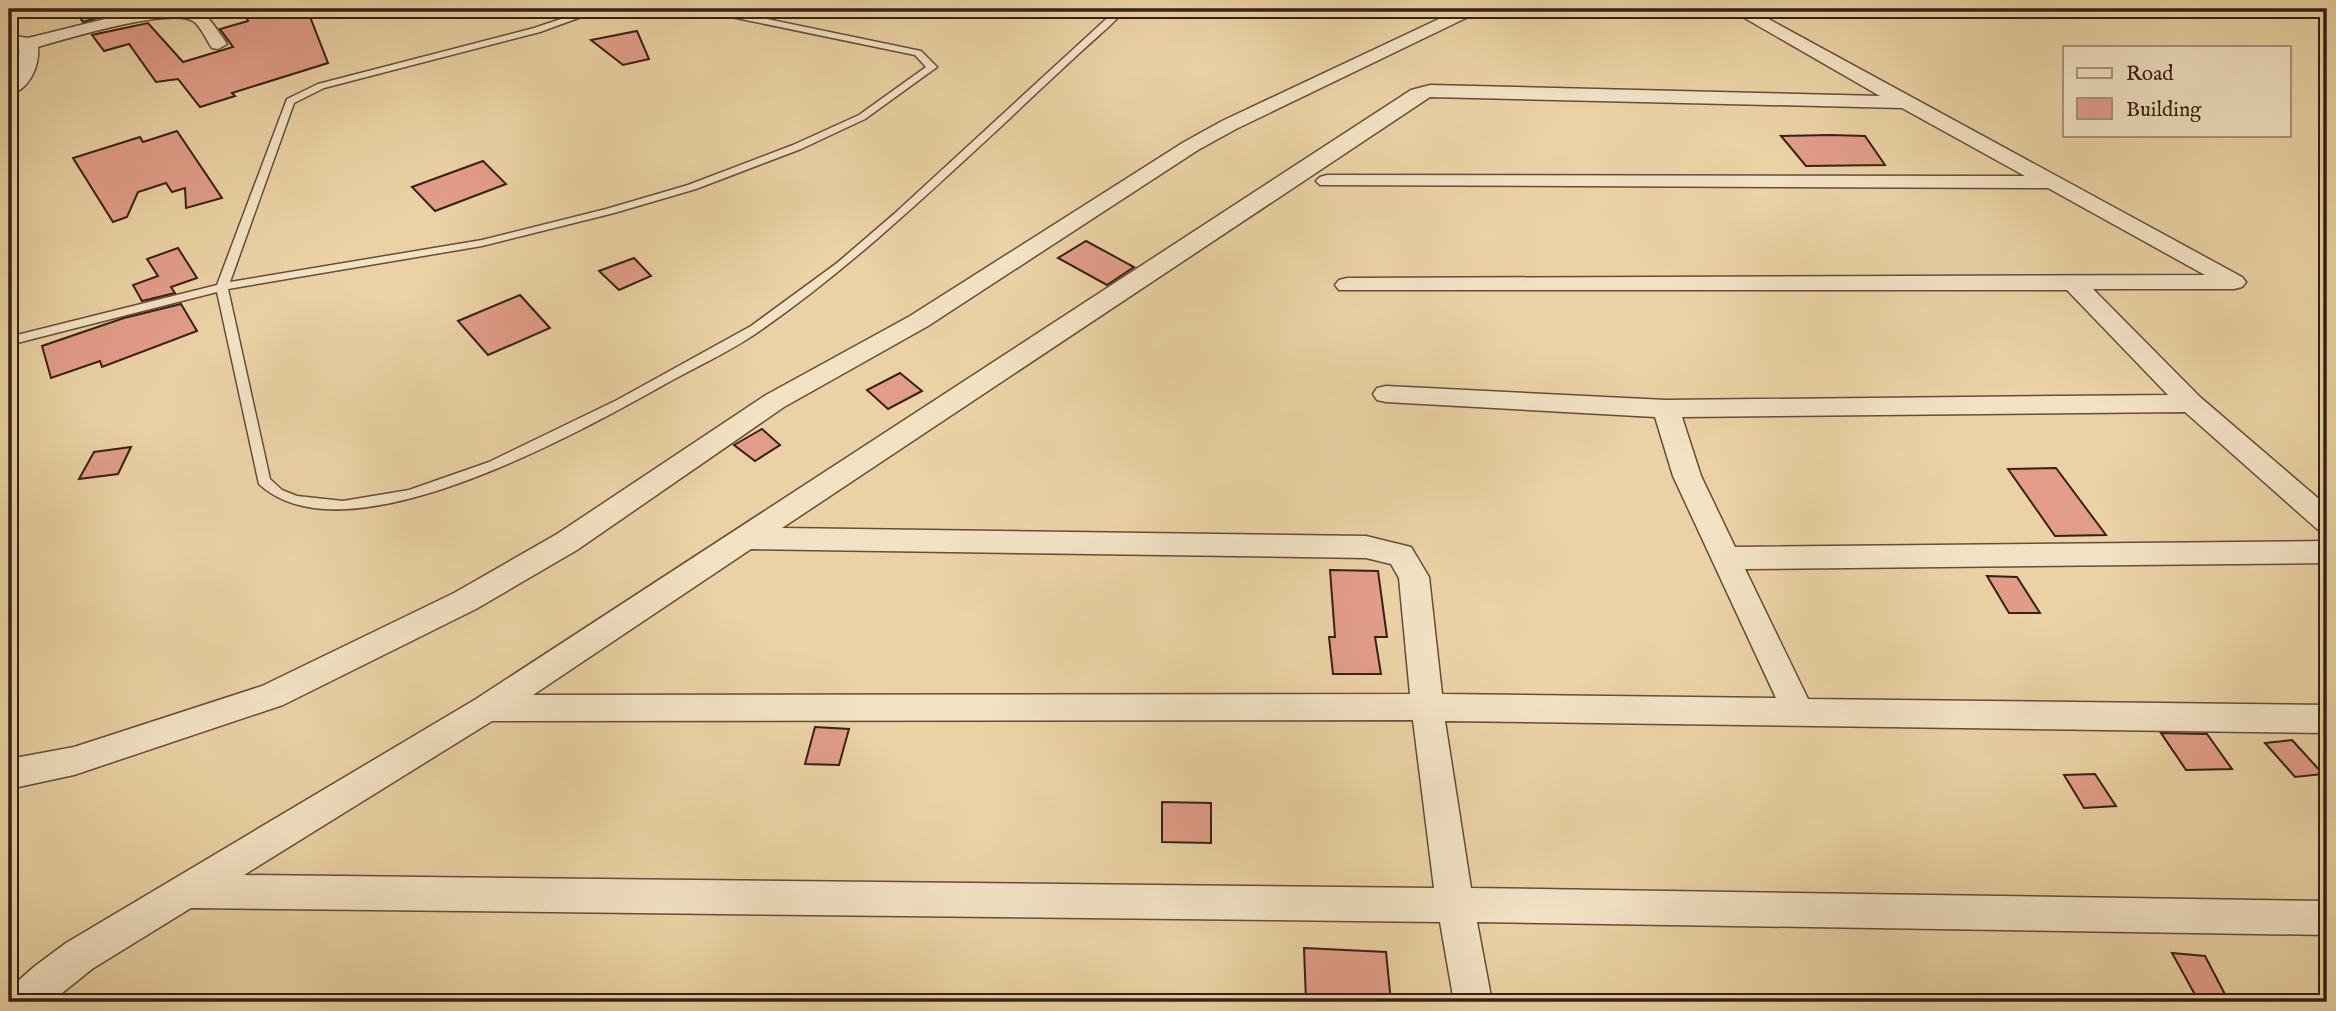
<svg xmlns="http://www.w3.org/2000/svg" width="2336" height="1011" font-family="'IM FELL English',serif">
<rect width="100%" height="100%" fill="#ebd2a4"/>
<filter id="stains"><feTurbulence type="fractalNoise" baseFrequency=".00286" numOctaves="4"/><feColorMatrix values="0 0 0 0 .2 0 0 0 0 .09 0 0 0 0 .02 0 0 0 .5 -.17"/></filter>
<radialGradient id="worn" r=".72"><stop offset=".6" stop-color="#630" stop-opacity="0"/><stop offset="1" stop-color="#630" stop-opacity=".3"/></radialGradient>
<g fill="#e29d89" stroke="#372015" stroke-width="2">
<path d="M 74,9 L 103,9 L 108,15 L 83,22 Z"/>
<path d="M 243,9 L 307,9 L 328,63 L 232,93 L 235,96 L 200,107 L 178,79 L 156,82 L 129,44 L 104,51 L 92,35 L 148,23 L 183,62 L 233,47 L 220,29 L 248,21 Z"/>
<path d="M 637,31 L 649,59 L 623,65 L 591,40 Z"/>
<path d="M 177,131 L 222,198 L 186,208 L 185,188 L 172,192 L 166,183 L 138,192 L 127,217 L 113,222 L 73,158 L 140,137 L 143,142 Z"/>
<path d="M 1831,135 L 1865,136 L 1885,165 L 1806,166 L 1781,136 Z"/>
<path d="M 483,161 L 506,184 L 435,211 L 412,187 Z"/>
<path d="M 1086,241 L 1134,267 L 1107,285 L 1058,258 Z"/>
<path d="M 178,248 L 197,278 L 171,287 L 175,293 L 142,301 L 133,285 L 158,276 L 147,259 Z"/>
<path d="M 634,258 L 651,276 L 619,290 L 599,271 Z"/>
<path d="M 520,295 L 550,328 L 488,355 L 458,321 Z"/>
<path d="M 181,304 L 197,331 L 102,367 L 100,361 L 51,378 L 42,346 L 124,318 Z"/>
<path d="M 900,373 L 922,391 L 888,409 L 867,390 Z"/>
<path d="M 762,429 L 780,445 L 755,461 L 734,445 Z"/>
<path d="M 131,447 L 118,474 L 79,479 L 94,452 Z"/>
<path d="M 2056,468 L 2106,535 L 2055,536 L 2008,469 Z"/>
<path d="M 1330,570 L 1378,571 L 1387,637 L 1375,637 L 1381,674 L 1333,674 L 1329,637 L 1335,637 Z"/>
<path d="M 1987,576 L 2017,577 L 2040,613 L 2009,613 Z"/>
<path d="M 815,727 L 849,729 L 839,765 L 805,764 Z"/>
<path d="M 2161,733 L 2207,734 L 2232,769 L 2186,770 Z"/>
<path d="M 2292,740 L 2323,774 L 2295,777 L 2265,743 Z"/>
<path d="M 2095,774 L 2116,806 L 2084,808 L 2064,775 Z"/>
<path d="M 1162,802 L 1211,803 L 1211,843 L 1162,842 Z"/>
<path d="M 1304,948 L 1386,952 L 1391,1002 L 1306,1002 Z"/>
<path d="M 2172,953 L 2205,956 L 2229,1002 L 2199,1002 Z"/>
</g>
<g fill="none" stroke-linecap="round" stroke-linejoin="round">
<g stroke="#644c39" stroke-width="3">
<path id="lane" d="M 591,9 L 603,9 L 540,32 L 324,88 L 294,103 L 230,282 L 482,240 L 606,209 L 688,185 L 793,145 L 859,115 L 926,67 L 915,55 L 707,12 L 703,9 L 718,9 L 921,51 L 937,67 L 865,119 L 801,149 L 696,189 L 614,213 L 482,246 L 228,289 L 270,479 L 282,490 L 297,496 L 343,501 L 409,490 L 489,462 L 617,400 L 751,326 L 837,263 L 894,214 L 1117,9 L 1126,9 C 1114,23 1098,36 1084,49 C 1058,73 1032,97 1007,121 C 928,194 850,268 761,330 C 733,350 700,365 669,382 C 583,430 346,565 259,484 L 217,292 L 9,345 L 9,337 L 217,285 L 287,99 L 318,84 L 534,28 Z"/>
</g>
<g stroke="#644c39" stroke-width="3">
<g id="street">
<path d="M 159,9 C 204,9 202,7 227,44 L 218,49 L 212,48 C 206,40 201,26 193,21 C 171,7 65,39 38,47 C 40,66 29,90 9,95 C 9,76 21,66 19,47 L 9,45 L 9,35 L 28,38 L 117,16 Z"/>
<path d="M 1460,9 L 1469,14 L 1466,18 L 1236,129 L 1198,150 L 928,326 L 784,407 L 577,550 L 476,609 L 283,705 L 74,775 L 9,789 L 9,759 L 74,747 L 262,686 L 454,593 L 557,534 L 766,395 L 910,316 L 1184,142 L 1222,121 Z"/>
<path d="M 1729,9 L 1750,9 L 2242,277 L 2246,282 L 2242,287 L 2234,289 L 2093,289 L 2200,397 L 2327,506 L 2327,532 L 2317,529 L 2185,412 L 1682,417 L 1701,476 L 1735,547 L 2327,541 L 2327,563 L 1745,569 L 1808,699 L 2327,705 L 2327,733 L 1445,721 L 1471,888 L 2327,901 L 2327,935 L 1477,922 L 1492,1002 L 1454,1002 L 1440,922 L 191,908 L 92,969 L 51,1002 L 9,1002 L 10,988 L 35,966 L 66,943 L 476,699 L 1411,90 L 1430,85 L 1880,96 ZM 1430,97 L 1902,108 L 2025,176 L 1327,175 L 1320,177 L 1316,181 L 1320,185 L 2048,188 L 2205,275 L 1347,278 L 1339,280 L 1335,285 L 1339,290 L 2067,290 L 2168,395 L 1666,400 L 1386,386 L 1377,388 L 1373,394 L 1377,400 L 1386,402 L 1655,417 L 1673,476 L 1776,698 L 1442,694 L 1429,577 L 1411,547 L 1366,536 L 782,528 ZM 751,549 L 1366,558 L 1391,564 L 1399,578 L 1410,694 L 533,695 ZM 1413,720 L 1434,888 L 244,875 L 492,721 Z"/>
</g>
</g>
<use href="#lane" fill="#f2e2c4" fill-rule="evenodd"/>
<use href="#street" fill="#f2e2c4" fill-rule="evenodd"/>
</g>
<rect width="2336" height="1011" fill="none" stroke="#ebd2a4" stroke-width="35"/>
<rect x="10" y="10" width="2315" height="990" fill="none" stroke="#372015" stroke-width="3.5"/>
<rect x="18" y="18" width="2301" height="976" fill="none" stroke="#372015" stroke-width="2"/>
<rect x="2063" y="46" width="228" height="91" fill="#f2e2c4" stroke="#a7947e" stroke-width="2"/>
<rect x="2077" y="68" width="35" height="10" fill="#f2e2c4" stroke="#a7947e" stroke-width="2"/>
<text x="2126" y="80" font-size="21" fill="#372015">Road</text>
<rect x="2077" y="98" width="35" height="21" fill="#e29d89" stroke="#a7947e" stroke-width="2"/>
<text x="2126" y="116" font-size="21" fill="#372015">Building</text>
<rect width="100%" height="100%" filter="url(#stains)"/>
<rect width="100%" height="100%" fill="url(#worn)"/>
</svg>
